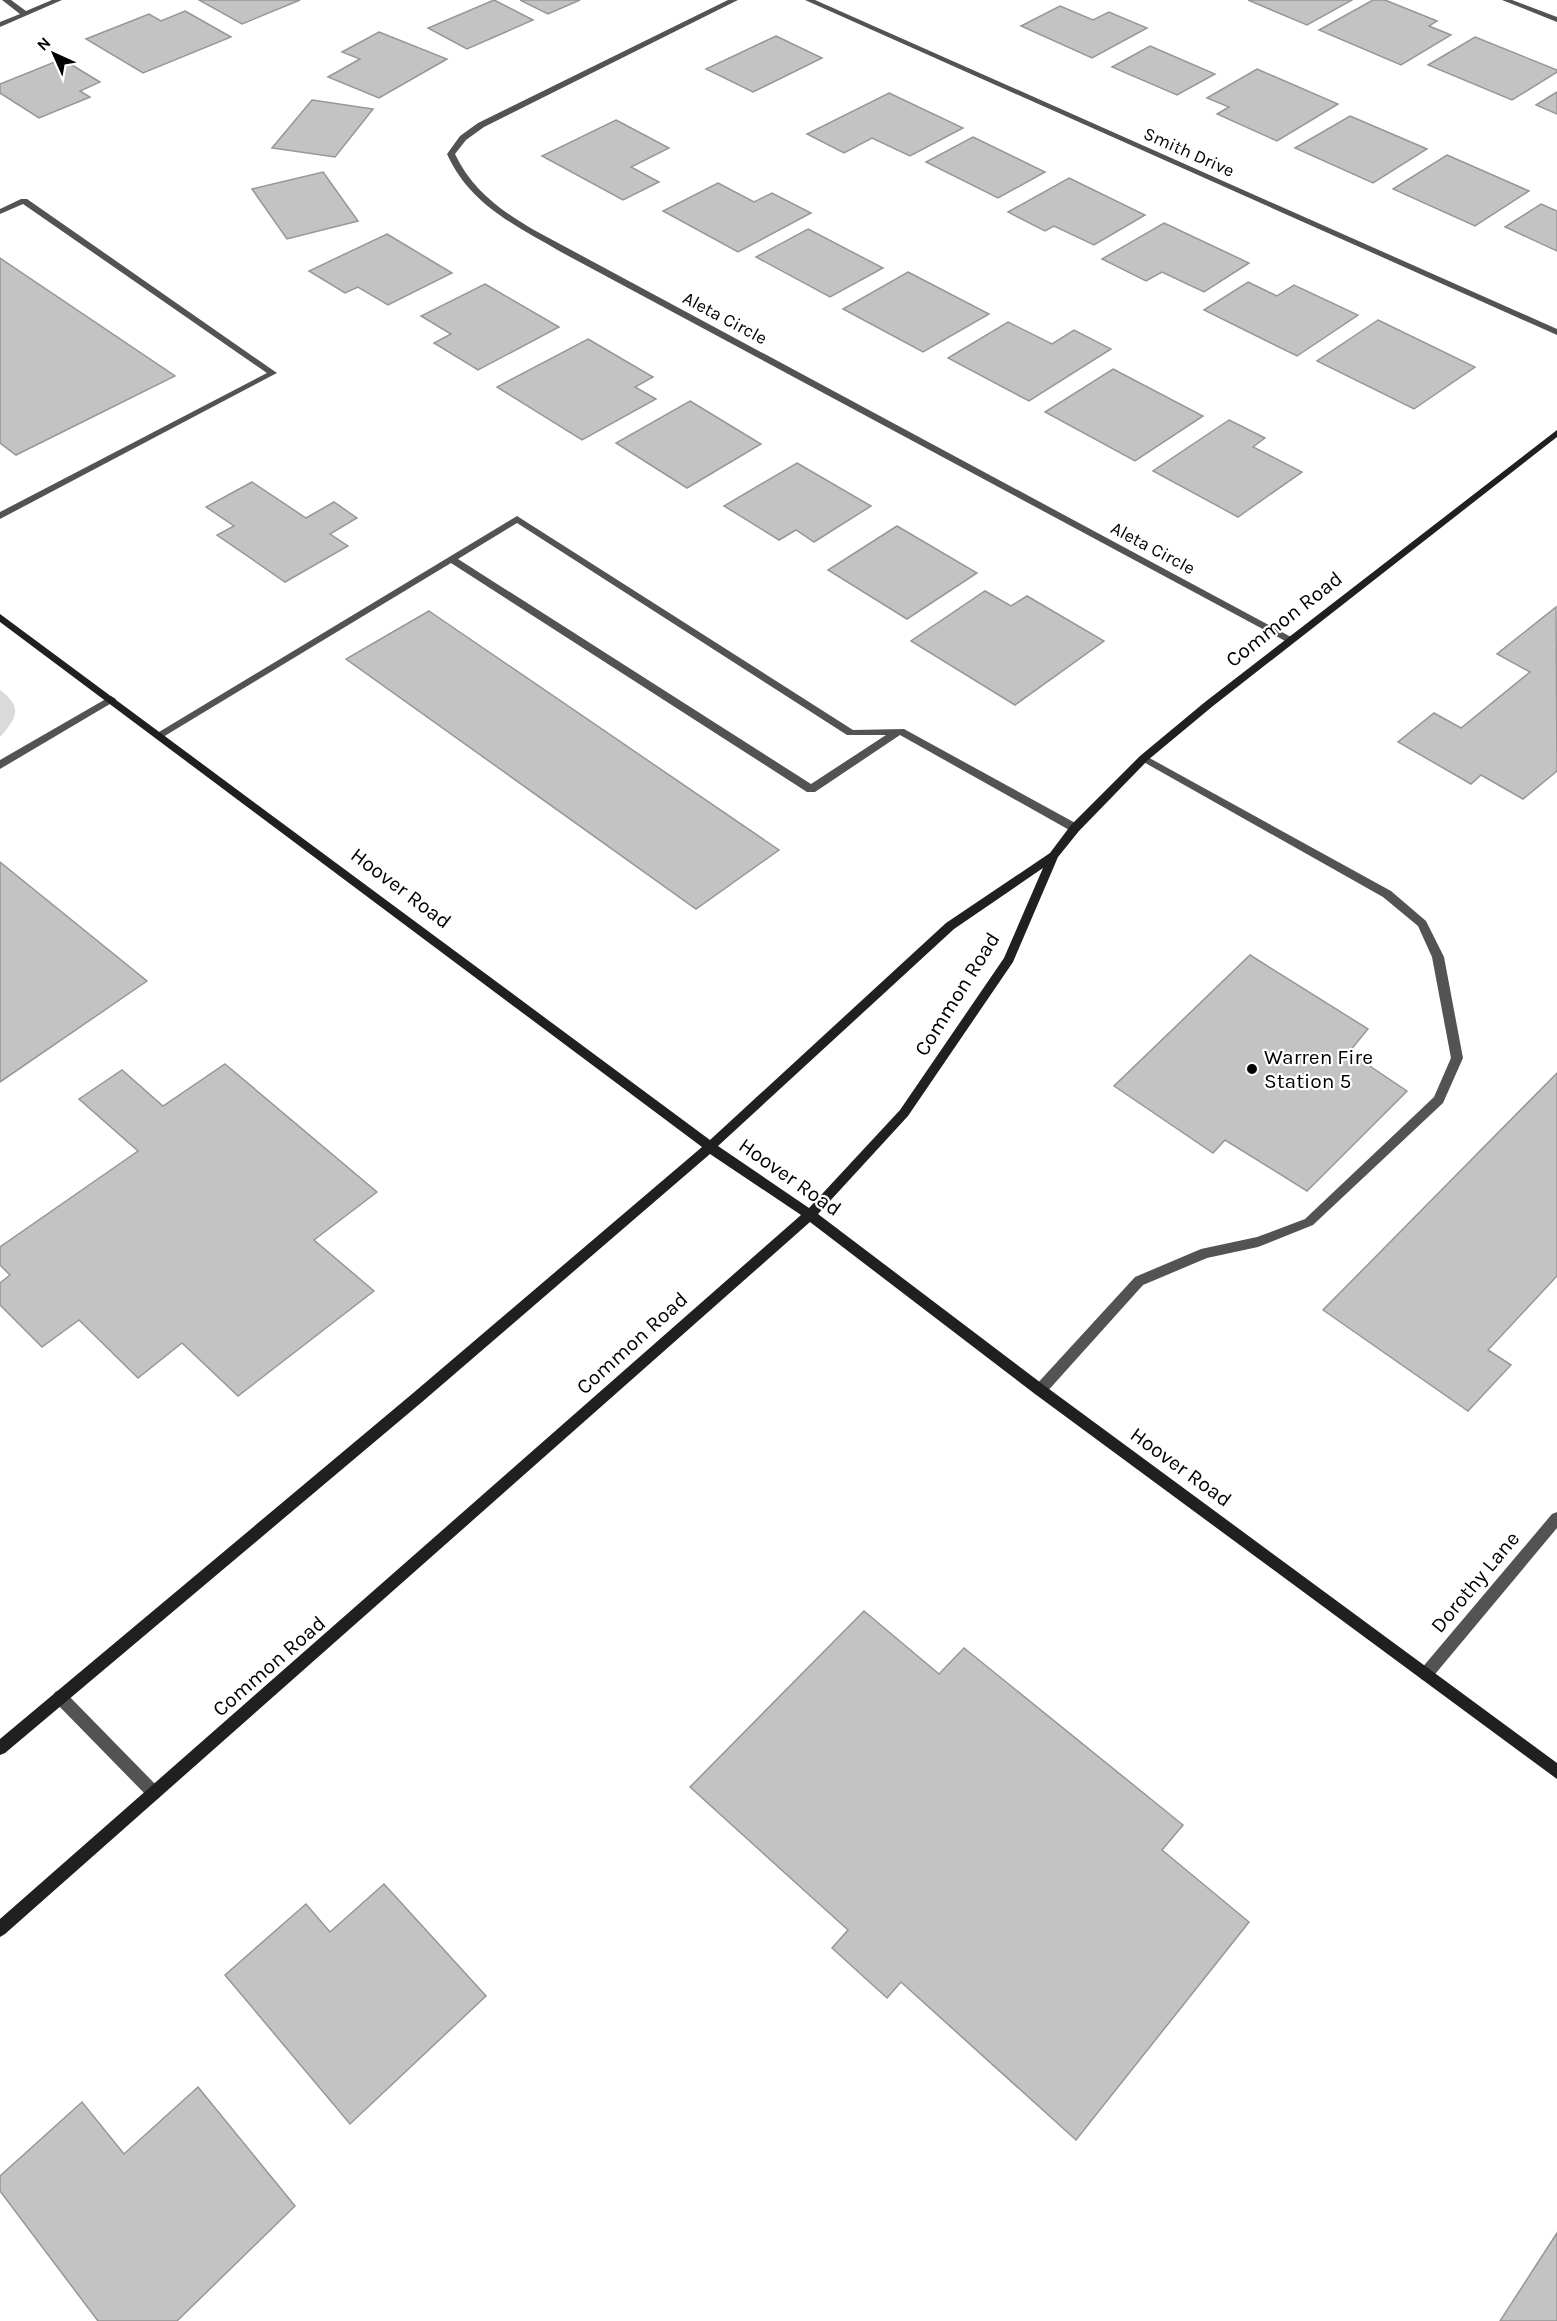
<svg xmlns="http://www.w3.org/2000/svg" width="1557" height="2321" font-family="Karla,sans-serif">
<rect width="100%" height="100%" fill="#fff"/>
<path fill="#dadada" d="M 0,690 C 23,707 17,718 0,737 Z"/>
<g fill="#c3c3c3" stroke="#979797" stroke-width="1.5">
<path d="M 199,0 L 300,0 L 242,24 Z"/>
<path d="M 494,0 L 533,20 L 467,49 L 428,28 Z"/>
<path d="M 520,0 L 580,0 L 548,14 Z"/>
<path d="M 1248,0 L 1352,0 L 1307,25 Z"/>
<path d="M 1373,0 L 1385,0 L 1437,21 L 1429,26 L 1451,35 L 1401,65 L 1319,30 Z"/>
<path d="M 1060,6 L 1093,20 L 1109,12 L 1147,28 L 1092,58 L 1021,26 Z"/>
<path d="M 185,11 L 231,37 L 143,73 L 86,39 L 149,14 L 161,21 Z"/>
<path d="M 379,32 L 447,59 L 379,98 L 328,77 L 360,59 L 342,52 Z"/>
<path d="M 776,36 L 822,58 L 753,92 L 706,69 Z"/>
<path d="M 1475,37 L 1557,70 L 1557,72 L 1512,100 L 1428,65 Z"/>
<path d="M 1150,46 L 1215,74 L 1177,95 L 1112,67 Z"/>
<path d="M 62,59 L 100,82 L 80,91 L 90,97 L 39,118 L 0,93 L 0,84 Z"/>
<path d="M 1257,69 L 1338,104 L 1277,141 L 1217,114 L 1229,107 L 1207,98 Z"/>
<path d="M 1557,92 L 1557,114 L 1536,105 Z"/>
<path d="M 889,93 L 963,128 L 910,156 L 872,138 L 844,153 L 807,134 Z"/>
<path d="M 312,100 L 373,109 L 335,157 L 272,148 Z"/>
<path d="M 1350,116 L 1427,149 L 1373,183 L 1295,148 Z"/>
<path d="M 616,120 L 669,148 L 631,167 L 659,182 L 623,200 L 542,156 Z"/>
<path d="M 973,137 L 1045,172 L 998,198 L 926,162 Z"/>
<path d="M 1447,155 L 1529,191 L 1475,226 L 1393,189 Z"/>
<path d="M 323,172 L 358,221 L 287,239 L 252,189 Z"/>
<path d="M 1069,178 L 1145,215 L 1094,245 L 1054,226 L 1045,231 L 1008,212 Z"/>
<path d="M 718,183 L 754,202 L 772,193 L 811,213 L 738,252 L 663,211 Z"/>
<path d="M 1541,204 L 1557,211 L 1557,251 L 1505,227 Z"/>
<path d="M 1164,223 L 1249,263 L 1204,292 L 1162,272 L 1146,281 L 1102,259 Z"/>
<path d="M 808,229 L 883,268 L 830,297 L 756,257 Z"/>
<path d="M 387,234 L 452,273 L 388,305 L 358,287 L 345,293 L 309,271 Z"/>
<path d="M 0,258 L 175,376 L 16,455 L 0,443 Z"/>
<path d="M 908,272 L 989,314 L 923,352 L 843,309 Z"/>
<path d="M 1248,282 L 1277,296 L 1294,285 L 1358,315 L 1297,356 L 1204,310 Z"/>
<path d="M 485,284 L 559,327 L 478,370 L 434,343 L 451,334 L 421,316 Z"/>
<path d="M 1378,320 L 1475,367 L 1414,409 L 1317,361 Z"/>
<path d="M 1008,322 L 1052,344 L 1074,330 L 1111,349 L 1029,401 L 948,358 Z"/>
<path d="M 588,339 L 653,377 L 635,387 L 656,399 L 582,440 L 497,387 Z"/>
<path d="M 1113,369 L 1203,416 L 1135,461 L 1045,412 Z"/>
<path d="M 690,401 L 761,444 L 687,488 L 616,443 Z"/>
<path d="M 1229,420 L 1265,438 L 1253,447 L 1302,472 L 1238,517 L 1153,471 Z"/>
<path d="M 797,463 L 871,506 L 814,542 L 796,530 L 779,540 L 724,506 Z"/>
<path d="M 252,482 L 306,518 L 334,502 L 357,518 L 330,534 L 348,546 L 285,582 L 217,535 L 234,526 L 206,507 Z"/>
<path d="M 897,526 L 977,573 L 907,619 L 828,570 Z"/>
<path d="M 985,591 L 1011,606 L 1027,596 L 1104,641 L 1015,705 L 911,641 Z"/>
<path d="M 1556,607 L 1557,771 L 1523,799 L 1481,775 L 1471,784 L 1398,742 L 1434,713 L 1461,728 L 1530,672 L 1497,654 Z"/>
<path d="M 429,611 L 779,850 L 696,909 L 346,659 Z"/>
<path d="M 0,862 L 147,981 L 0,1082 Z"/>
<path d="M 1250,955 L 1368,1029 L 1349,1052 L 1407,1091 L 1307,1191 L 1225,1140 L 1213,1153 L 1114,1086 Z"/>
<path d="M 225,1064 L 377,1192 L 314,1240 L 374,1291 L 238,1396 L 182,1343 L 138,1378 L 79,1320 L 42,1347 L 0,1305 L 0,1283 L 10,1275 L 0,1265 L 0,1247 L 138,1151 L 79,1099 L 122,1070 L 163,1106 Z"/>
<path d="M 1557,1073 L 1557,1276 L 1488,1350 L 1511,1365 L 1468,1411 L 1323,1310 Z"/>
<path d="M 864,1611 L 939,1674 L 964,1648 L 1183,1825 L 1162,1850 L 1249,1922 L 1076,2140 L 901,1982 L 887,1998 L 832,1948 L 848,1930 L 690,1787 Z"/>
<path d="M 384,1884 L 486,1996 L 350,2124 L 225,1975 L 306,1904 L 330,1932 Z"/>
<path d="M 198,2087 L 295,2206 L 177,2321 L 98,2321 L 0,2191 L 0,2176 L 82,2102 L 124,2154 Z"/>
<path d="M 1557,2233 L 1557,2321 L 1500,2321 Z"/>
</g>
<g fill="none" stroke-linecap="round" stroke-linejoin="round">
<g fill="#535353" fill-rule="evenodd">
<path d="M 21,199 L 27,199 L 277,373 L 0,519 L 0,512 L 267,373 L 23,204 L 0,214 L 0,209 Z"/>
<path d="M 517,516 L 853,730 L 904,729 L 1079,825 L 1080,828 L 1079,831 L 1071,831 L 900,735 L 815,792 L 807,792 L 451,563 L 163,737 L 155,737 L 154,735 ZM 517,523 L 847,735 L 886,735 L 811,784 L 458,559 Z"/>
<path d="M 111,696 L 116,699 L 115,701 L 0,769 L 0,760 Z"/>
<path d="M 1144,755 L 1391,891 L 1426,921 L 1444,957 L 1463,1058 L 1443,1103 L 1313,1225 L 1258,1247 L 1207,1258 L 1143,1285 L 1045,1394 L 1040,1396 L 1035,1394 L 1034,1390 L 1035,1386 L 1135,1277 L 1201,1249 L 1257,1237 L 1305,1219 L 1434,1097 L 1451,1058 L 1432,957 L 1418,926 L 1383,897 L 1140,760 L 1139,758 Z"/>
</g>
<g fill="#535353" fill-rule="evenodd">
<path d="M 2,0 L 11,0 L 26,11 L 52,0 L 62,0 L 0,27 L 0,22 L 20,14 Z"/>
<path d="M 728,0 L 738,0 L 484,127 L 466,140 L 455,154 C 472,190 500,210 534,230 L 1293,638 L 1293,642 L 1287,642 L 561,252 C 515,225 470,205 447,154 L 460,136 L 478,123 Z"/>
<path d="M 805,0 L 815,0 L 1557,329 L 1557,335 Z"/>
<path d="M 1502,0 L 1512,0 L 1557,17 L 1557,22 Z"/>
<path d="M 1557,1512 L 1557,1528 L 1431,1679 L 1426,1681 L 1421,1679 L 1419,1674 L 1421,1669 L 1552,1514 Z"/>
<path d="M 60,1690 L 65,1692 L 159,1788 L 161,1793 L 159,1798 L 154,1800 L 149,1798 L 55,1702 L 53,1697 L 55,1692 Z"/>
</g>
<path fill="#202020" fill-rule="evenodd" d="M 1557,430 L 1557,437 L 1213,706 L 1148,760 L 1079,831 L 1058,857 L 1013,962 L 908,1116 L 818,1214 L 1045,1386 L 1557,1763 L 1557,1779 L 1035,1394 L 810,1222 L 5,1934 L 0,1937 L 0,1919 L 801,1215 L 710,1154 L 422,1402 L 5,1753 L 0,1755 L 0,1739 L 412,1394 L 702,1147 L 0,622 L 0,614 L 710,1140 L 946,923 L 1050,853 L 1071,825 L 1140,756 L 1205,702 ZM 1043,868 L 1004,958 L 900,1110 L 809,1208 L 718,1146 L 954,929 Z"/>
</g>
<circle fill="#000" stroke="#fff" stroke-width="2" cx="1252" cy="1069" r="6"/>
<g text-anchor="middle" stroke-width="4.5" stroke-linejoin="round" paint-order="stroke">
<g font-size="18" fill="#000" stroke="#fff">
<text transform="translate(1189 152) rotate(24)" y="6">Smith Drive</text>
<text transform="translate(725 318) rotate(28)" y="6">Aleta Circle</text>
<text transform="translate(1153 548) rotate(28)" y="6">Aleta Circle</text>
</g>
<g font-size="21" fill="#000" stroke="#fff">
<text transform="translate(1284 619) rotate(-38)" y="7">Common Road</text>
<text transform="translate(401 888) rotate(37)" y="7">Hoover Road</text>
<text transform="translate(957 994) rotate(-58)" y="7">Common Road</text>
<text transform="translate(790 1177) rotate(35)" y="7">Hoover Road</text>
<text transform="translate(632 1343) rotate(-42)" y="7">Common Road</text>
<text transform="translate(1181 1467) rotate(36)" y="7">Hoover Road</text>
<text transform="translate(1475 1582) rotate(-50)" y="7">Dorothy Lane</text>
<text transform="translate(269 1666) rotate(-41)" y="7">Common Road</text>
</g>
<g font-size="21" fill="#000" stroke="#fff" text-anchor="start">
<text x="1264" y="1064">Warren Fire<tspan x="1264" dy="24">Station 5</tspan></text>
</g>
</g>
<g transform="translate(54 54) rotate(315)" stroke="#ffffff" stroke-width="4.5" paint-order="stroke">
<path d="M0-4.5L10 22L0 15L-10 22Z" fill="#000000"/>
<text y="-9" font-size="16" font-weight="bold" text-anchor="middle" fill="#000000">N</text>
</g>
</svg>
